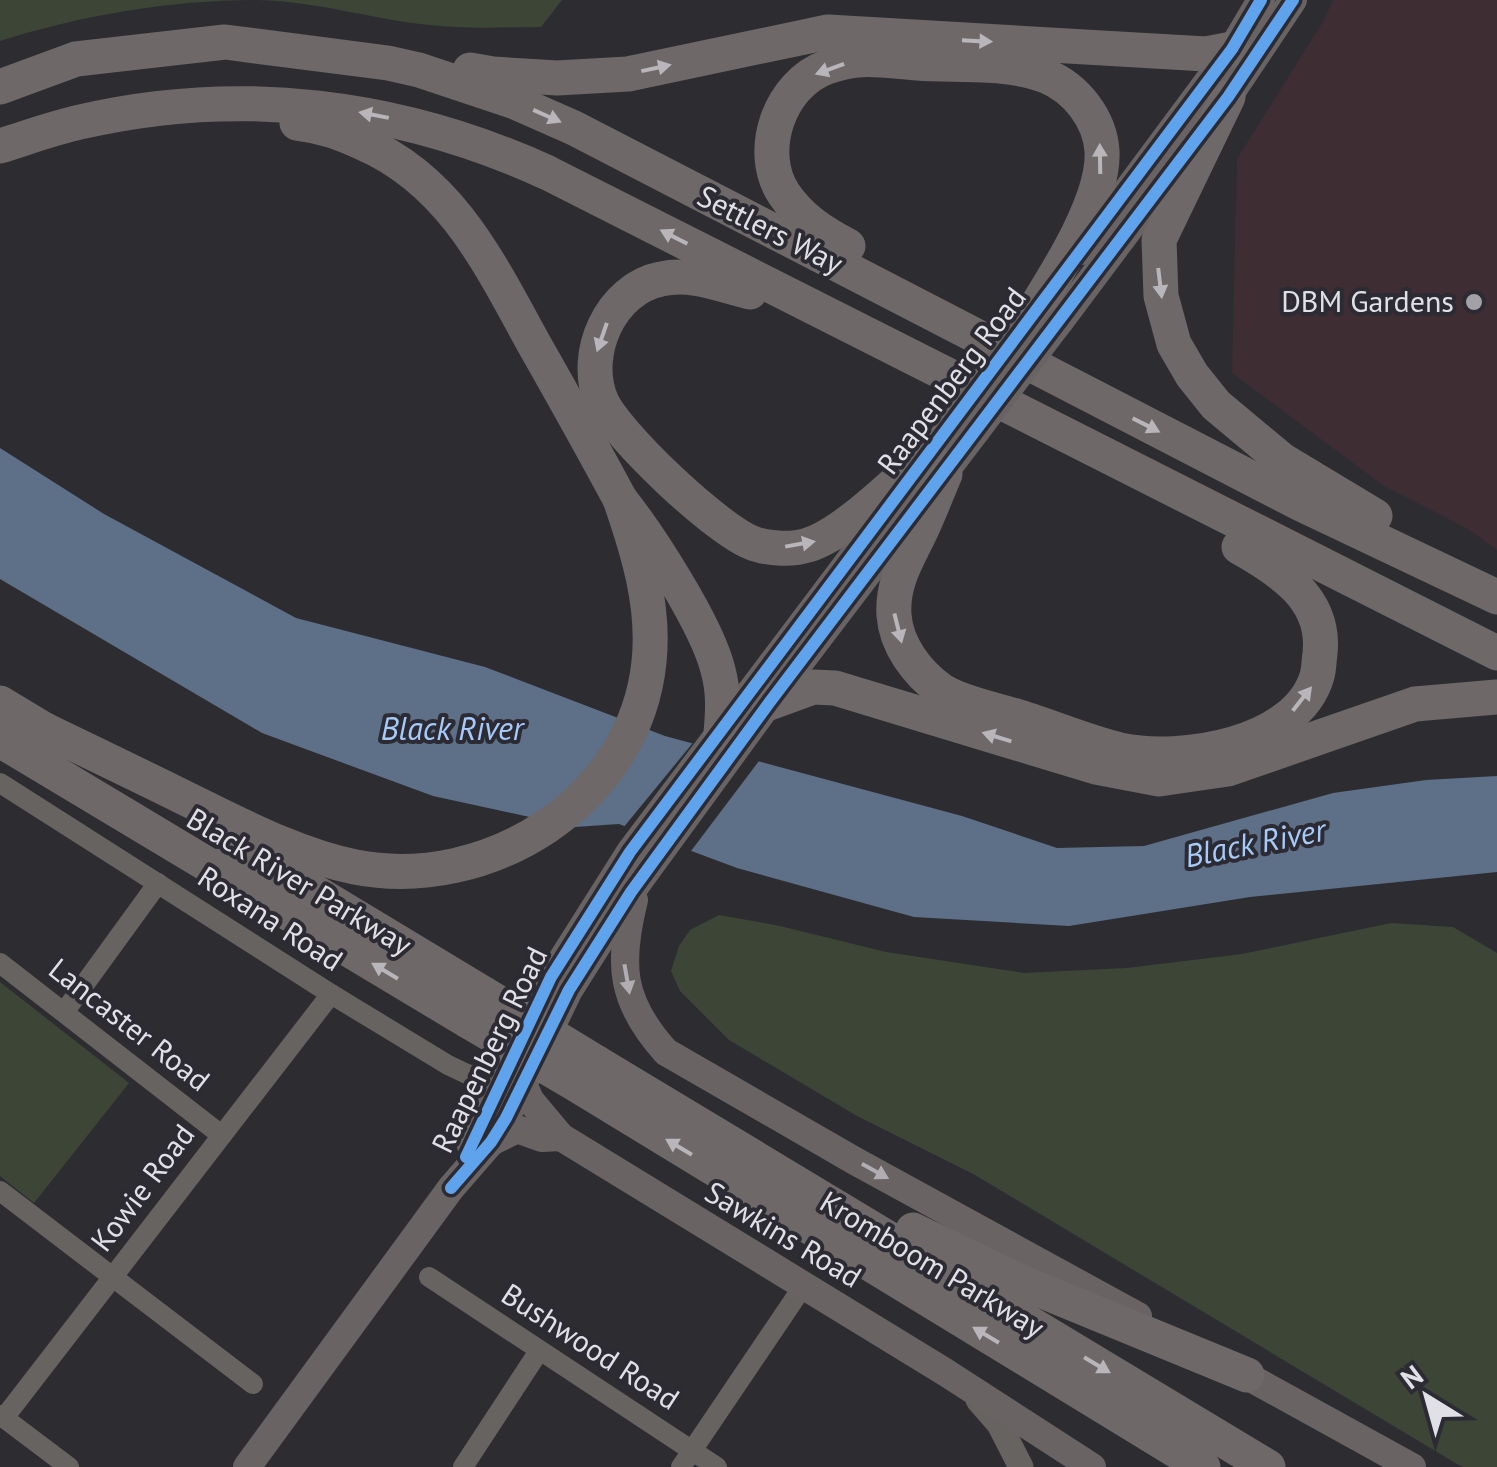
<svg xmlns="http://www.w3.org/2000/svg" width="1497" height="1467" font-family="'PT Sans',sans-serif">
<rect width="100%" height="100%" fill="#2d2d31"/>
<path fill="#3e2d32" d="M 1333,0 L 1497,0 L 1497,550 L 1468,529 L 1384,486 L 1232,373 L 1237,159 L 1324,20 Z"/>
<g fill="#3d4537">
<path d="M 0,0 L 562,0 L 541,27 C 507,27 474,29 441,26 C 380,22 319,1 258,0 C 170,0 83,15 0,41 Z"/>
<path d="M 719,915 L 780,926 L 886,952 L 1024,973 L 1127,968 L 1242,954 L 1391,923 L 1453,927 L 1497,953 L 1497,1467 L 1463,1467 L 1457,1464 L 975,1175 L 857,1116 L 729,1040 L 680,991 L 671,971 L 679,946 L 690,930 Z"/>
<path d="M 0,982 L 129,1083 L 34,1203 L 0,1176 Z"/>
</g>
<path fill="#5e6f88" d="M 0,448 L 104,514 L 296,618 L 485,667 L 665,736 L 962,816 L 1057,848 L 1144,846 L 1333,793 L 1426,780 L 1497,776 L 1497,872 L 1250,897 L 1069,926 L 914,917 L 737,868 L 619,824 L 575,827 L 433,796 L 262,733 L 0,579 Z"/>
<path fill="#2d2d31" d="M 696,739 L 762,757 L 688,855 L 623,828 Z"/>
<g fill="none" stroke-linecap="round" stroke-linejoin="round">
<g stroke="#676361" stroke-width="20">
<path d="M 0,783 L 331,994 L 448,1065 L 469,1075 L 490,1074 L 510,1061"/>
<path d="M 0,963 L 220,1134"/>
<path d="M 65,1011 L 158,883"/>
<path d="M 0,1191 L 253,1384"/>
<path d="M 429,1277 L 717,1467"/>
<path d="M 0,1415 L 69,1467"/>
<path d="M 4,1418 L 331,994"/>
<path d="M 463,1467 L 539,1351"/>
<path d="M 681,1467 L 804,1285"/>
</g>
<path stroke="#676361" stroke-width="25" d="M 978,1400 L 999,1424 L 1021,1467"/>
<g stroke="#696463" stroke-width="28">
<path d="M 1082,251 L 1232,49 L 1261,0"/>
<path d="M 1060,321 L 1228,97 L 1293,0"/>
<path d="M 634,900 C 618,964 620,1001 666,1052 L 855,1161 L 1138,1316"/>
<path d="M 519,1074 L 530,1100 L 561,1137 L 945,1372 L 1092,1467"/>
<path d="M 491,1142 L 517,1129 L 542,1138 L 561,1137"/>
<path d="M 471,1146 L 551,977 L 630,852 L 966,406"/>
<path d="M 1229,1366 L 1412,1467"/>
<path d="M 247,1467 L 451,1188 L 491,1142 L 516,1099 L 569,990 L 631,892 L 769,703 L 976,431"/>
</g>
<g stroke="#6e6968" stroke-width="35">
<path d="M 470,70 L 493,74 L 557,78 L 628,74 L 828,32 L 1206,54 L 1232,49"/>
<path d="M 0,87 L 76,59 L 225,42 L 388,63 L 419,70 L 515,102 L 574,128 L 1301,504 L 1497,597"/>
<path d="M 1228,97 L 1159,240 L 1161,296 L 1174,344 L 1192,375 L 1216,405 L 1282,460 L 1375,516"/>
<path d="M 297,123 C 322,126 341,133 363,143 C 451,181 490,264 534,344 C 563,395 592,447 620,499 C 650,537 707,625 718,670 C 724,692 723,711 721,733"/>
<path d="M 0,146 C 26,138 53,128 80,122 C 239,85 400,105 548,173 L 1497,653"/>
<path d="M 848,246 C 822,232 801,219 784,194 C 756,152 779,84 827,67 C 836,64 847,61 857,60 C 876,58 898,62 917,63 C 958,66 1008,61 1046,76 C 1076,88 1100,119 1102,151 C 1105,203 1050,284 1022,329"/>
<path d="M 750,292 C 721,285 692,272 661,279 C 610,289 582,354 601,400 C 614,433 721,534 755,544 C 770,549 793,550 808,545 C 845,534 898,479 929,453"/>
<path d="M 945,474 C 936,495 928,517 918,537 C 905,563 892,585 894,615 C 896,645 917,673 941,690 C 958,702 997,710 1019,717 C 1052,727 1086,742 1120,750 C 1180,763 1297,745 1317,676 C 1319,669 1319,660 1320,653 C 1326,599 1280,570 1239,547"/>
<path d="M 0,703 L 63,741"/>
<path d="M 769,703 L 813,687 L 835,688 L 1096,767 L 1159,779 L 1228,769 L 1415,704 L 1497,697"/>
<path d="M 45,730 C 97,755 149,780 201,806 C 250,830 301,856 355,867 C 488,893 635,801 649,662 C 655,606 638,551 620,499"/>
<path d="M 0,740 L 468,1021"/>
<path d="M 232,842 L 484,994"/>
<path d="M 597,1063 L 1268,1467"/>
<path d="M 582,1088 L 1203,1467"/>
<path d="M 913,1230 L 1023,1283 L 1247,1375"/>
</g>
<g stroke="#696463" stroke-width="28">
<path d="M 966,406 L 1022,329"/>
<path d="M 976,431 L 1060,321"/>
</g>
<g stroke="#6e6968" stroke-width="35">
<path d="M 484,994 L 597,1063"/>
<path d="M 468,1021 L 582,1088"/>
</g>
<g stroke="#2c2b33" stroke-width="19">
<g id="cycleway">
<path d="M 466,1157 L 551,977 L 630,852 L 1232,49 L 1261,0"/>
<path d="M 451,1188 L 491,1142 L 506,1118 L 569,990 L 631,892 L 769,703 L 1228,97 L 1293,0"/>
</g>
</g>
<use href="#cycleway" stroke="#60a3ed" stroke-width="12"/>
</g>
<defs><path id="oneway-solid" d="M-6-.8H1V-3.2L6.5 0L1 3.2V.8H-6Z" transform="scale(2.5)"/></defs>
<g fill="#b8b6ba">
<use href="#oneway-solid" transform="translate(977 41) rotate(3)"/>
<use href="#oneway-solid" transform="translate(656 68) rotate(-12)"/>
<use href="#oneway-solid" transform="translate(830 69) rotate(160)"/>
<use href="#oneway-solid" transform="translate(374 115) rotate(-169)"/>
<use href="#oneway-solid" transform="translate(547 116) rotate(24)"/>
<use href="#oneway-solid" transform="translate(1100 159) rotate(-91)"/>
<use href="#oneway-solid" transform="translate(674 237) rotate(-153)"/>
<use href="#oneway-solid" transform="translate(1160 283) rotate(83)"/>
<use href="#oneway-solid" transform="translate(602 337) rotate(109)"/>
<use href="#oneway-solid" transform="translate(1146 425) rotate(27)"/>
<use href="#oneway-solid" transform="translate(800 544) rotate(-10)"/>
<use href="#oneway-solid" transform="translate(898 628) rotate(76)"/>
<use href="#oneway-solid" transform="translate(1302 699) rotate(-52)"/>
<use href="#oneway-solid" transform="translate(997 737) rotate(-163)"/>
<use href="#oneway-solid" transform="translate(385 971) rotate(-149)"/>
<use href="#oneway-solid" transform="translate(679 1147) rotate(-149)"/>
<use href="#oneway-solid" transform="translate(986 1335) rotate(-149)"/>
<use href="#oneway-solid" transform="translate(1097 1365) rotate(31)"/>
</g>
<g fill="#b0aeb2">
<use href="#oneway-solid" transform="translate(627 979) rotate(80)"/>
<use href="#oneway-solid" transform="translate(875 1171) rotate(29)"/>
</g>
<circle fill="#a1a1a7" stroke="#2c2b33" stroke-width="4" cx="1474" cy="302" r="10"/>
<g text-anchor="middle" stroke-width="8" stroke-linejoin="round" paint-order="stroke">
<g font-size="30" fill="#e0e0e6" stroke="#2c2b33">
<text transform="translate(770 230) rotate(27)" y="10">Settlers Way</text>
<text transform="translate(952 381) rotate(-53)" y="10">Raapenberg Road</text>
<text transform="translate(299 882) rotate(31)" y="10">Black River Parkway</text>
<text transform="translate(270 919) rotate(33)" y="10">Roxana Road</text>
<text transform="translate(129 1025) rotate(38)" y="10">Lancaster Road</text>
<text transform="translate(490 1050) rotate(-64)" y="10">Raapenberg Road</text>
<text transform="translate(143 1188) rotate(-53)" y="10">Kowie Road</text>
<text transform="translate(783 1235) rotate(31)" y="10">Sawkins Road</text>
<text transform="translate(932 1265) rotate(31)" y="10">Kromboom Parkway</text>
<text transform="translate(590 1347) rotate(33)" y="10">Bushwood Road</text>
</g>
<g font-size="30" fill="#e0e0e6" stroke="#2c2b33" text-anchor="end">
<text x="1454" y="312">DBM Gardens</text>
</g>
<g font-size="32" font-style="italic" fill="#a6caf9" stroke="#2c2b33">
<text x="452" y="740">Black River</text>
<text transform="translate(1255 843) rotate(-11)" y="11">Black River</text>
</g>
</g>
<g transform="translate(1427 1397) rotate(323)" stroke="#2c2b33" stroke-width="8" paint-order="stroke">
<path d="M0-8L18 38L0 25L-18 38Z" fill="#e0e0e6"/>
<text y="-15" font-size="28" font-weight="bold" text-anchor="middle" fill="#e0e0e6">N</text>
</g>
</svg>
